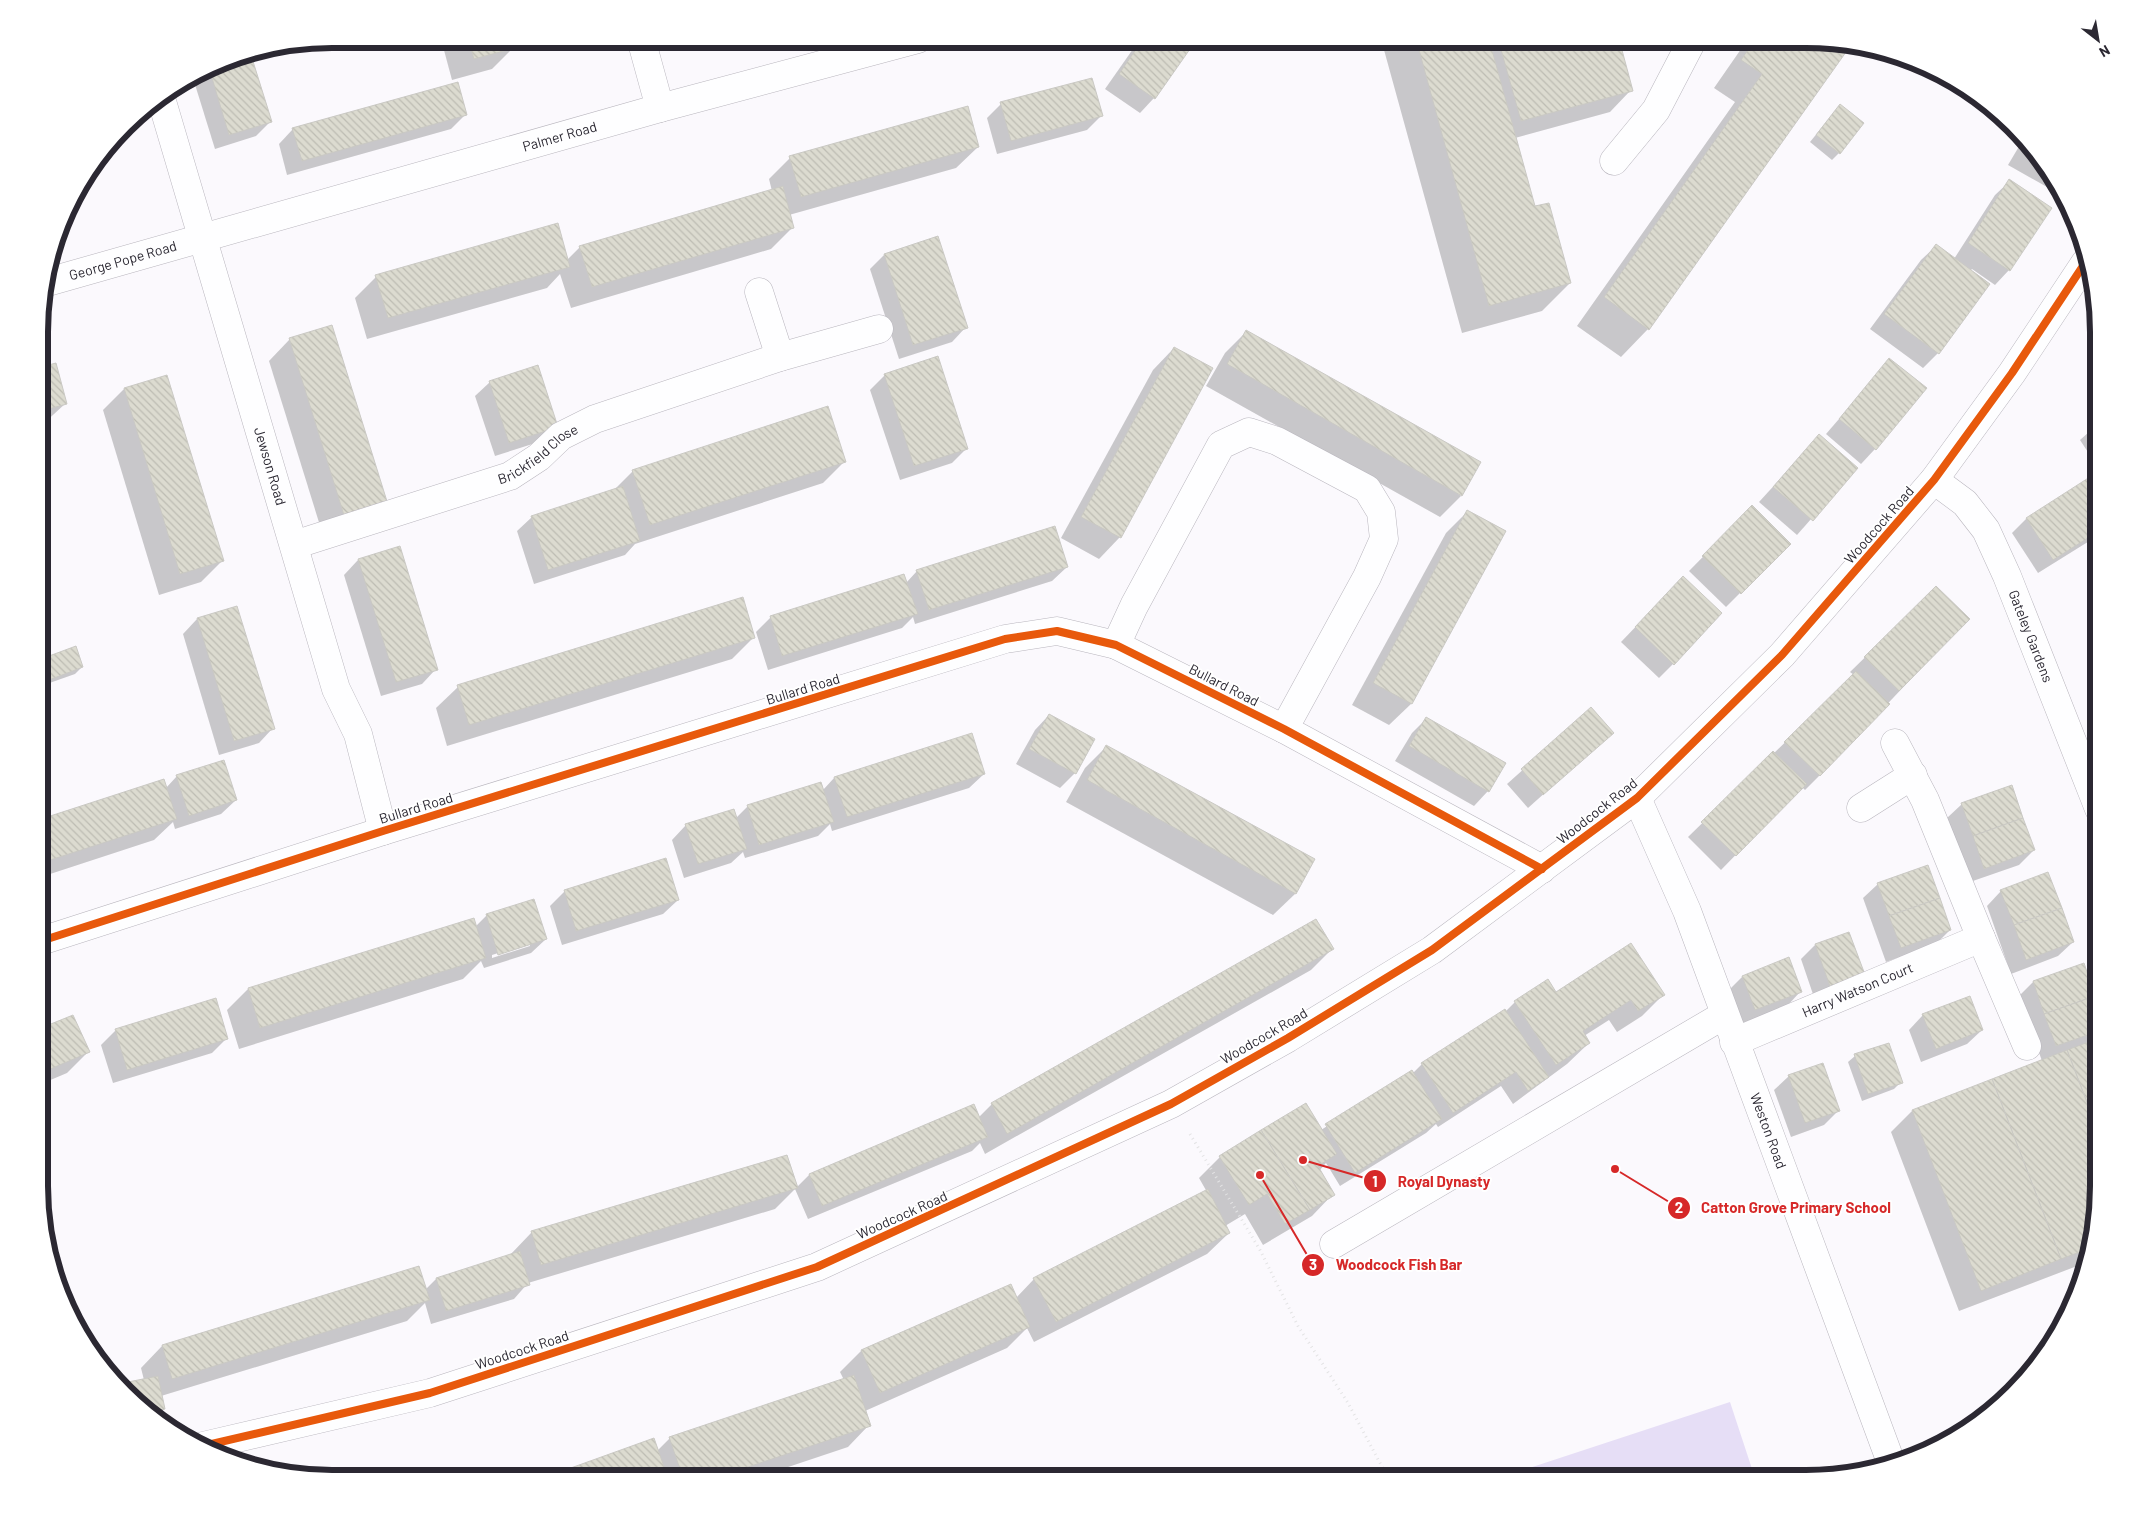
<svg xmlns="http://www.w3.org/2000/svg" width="2138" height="1517" font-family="Barlow,sans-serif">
<defs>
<pattern id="building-back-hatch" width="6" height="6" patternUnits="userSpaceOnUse" patternTransform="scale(1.25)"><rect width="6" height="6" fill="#dcdbd0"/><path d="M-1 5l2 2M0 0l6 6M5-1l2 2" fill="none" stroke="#bdbcb3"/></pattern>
</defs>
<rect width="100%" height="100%" fill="#fbf9fd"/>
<path fill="#e6def6" d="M 1730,1402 L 1755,1478 L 1502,1478 L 1502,1477 Z"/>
<g fill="#0003" fill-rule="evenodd">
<path d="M 441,39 L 511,39 L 514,47 L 492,69 L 452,80 Z"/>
<path d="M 1140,39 L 1195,39 L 1154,98 L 1140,113 L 1105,89 Z"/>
<path d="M 1381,39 L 1618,39 L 1631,90 L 1610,112 L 1515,138 L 1534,208 L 1570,283 L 1542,311 L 1462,333 Z"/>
<path d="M 1748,39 L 1825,39 L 1648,329 L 1621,357 L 1577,326 L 1735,102 L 1714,88 Z"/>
<path d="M 250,55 L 270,122 L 256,136 L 215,149 L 193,78 L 220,61 Z"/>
<path d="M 1001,104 L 1101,116 L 1087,130 L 997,154 L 987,118 Z"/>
<path d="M 1840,105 L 1839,153 L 1832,160 L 1810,142 Z"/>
<path d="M 466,114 L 451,129 L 287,175 L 279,144 L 293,129 Z"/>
<path d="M 2024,138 L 2038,153 L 2059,186 L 2054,191 L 2008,165 Z"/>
<path d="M 978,147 L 956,168 L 789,215 L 793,227 L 771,249 L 571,308 L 560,274 L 547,288 L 367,339 L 355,298 L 376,277 L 567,260 L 580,247 L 772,191 L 769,179 L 790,158 Z"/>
<path d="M 2010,181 L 2009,270 L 1995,285 L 1972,269 L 1970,271 L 1989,284 L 1938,353 L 1923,368 L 1870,329 L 1921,260 L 1936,246 L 1954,259 L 1995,195 Z"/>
<path d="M 884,255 L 966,327 L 952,342 L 899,359 L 870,269 Z"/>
<path d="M 1246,332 L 1461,496 L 1440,517 L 1206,386 L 1225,353 Z"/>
<path d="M 290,339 L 388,511 L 326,545 L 269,361 Z"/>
<path d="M 1174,348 L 1120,537 L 1099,559 L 1061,538 L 1153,370 Z"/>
<path d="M 1890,360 L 1875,449 L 1861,464 L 1826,434 Z"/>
<path d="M 41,368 L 66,403 L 41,426 Z"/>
<path d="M 885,375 L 967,448 L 952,463 L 900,480 L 870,390 Z"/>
<path d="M 490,382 L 556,427 L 542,441 L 495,456 L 475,396 Z"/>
<path d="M 124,389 L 222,561 L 201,582 L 159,595 L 103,410 Z"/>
<path d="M 2099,423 L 2099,469 L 2080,440 Z"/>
<path d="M 1819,436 L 1856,468 L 1797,535 L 1759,502 Z"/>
<path d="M 845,461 L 823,483 L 635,544 L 625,555 L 534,584 L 517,531 L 532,517 L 614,490 L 633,471 Z"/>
<path d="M 2099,485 L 2099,535 L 2038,573 L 2012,533 L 2027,518 Z"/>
<path d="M 1752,507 L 1789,544 L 1726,607 L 1689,571 Z"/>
<path d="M 1468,511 L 1504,532 L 1411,704 L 1389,725 L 1352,705 L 1446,533 Z"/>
<path d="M 399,548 L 436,669 L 422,684 L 381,696 L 344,575 L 358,560 Z"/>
<path d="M 1067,567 L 1052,581 L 915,624 L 913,617 L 902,628 L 768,670 L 756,632 L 771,617 L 906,583 L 917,571 Z"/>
<path d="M 1936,588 L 1968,619 L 1819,776 L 1805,790 L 1802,787 L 1721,870 L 1688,837 L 1854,675 L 1850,672 Z"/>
<path d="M 1669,592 L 1673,664 L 1659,678 L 1621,642 Z"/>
<path d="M 197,619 L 273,728 L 259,743 L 219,755 L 183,634 Z"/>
<path d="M 754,637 L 732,659 L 447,746 L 436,708 L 458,687 Z"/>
<path d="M 41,660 L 82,667 L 75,674 L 41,686 Z"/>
<path d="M 2097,686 L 2099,686 L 2099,716 L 2090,693 Z"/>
<path d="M 1591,709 L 1612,733 L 1528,808 L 1507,784 Z"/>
<path d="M 1049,715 L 1093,740 L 1075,773 L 1060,788 L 1016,764 L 1035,730 Z"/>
<path d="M 1426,719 L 1488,791 L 1474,806 L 1395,761 L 1412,733 Z"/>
<path d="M 971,735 L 984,774 L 969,788 L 832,831 L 830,824 L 818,836 L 745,858 L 743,852 L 731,863 L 684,878 L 672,840 L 686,825 L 736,818 L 748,806 L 823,790 L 834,778 Z"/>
<path d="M 1106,747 L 1313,860 L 1295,894 L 1273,915 L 1066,802 L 1085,768 Z"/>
<path d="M 177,776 L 236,800 L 221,814 L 175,829 L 173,822 L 154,840 L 41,877 L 41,820 L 166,788 Z"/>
<path d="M 1962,804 L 2034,850 L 2019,865 L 1970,882 L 1947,818 Z"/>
<path d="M 1878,884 L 1950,930 L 1936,944 L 1886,962 L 1863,898 Z"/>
<path d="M 565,891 L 678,900 L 663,914 L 562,945 L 550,906 Z"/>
<path d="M 2001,891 L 2073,942 L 2058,956 L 2011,974 L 1987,906 Z"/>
<path d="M 534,901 L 546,939 L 531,953 L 484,968 L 481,961 L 463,979 L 239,1049 L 227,1010 L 248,989 L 475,927 L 486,916 ZM 530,943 L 530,946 L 492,958 L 492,955 Z"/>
<path d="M 1849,933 L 1865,980 L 1817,1006 L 1801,959 L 1815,945 Z"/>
<path d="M 1333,948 L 1311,970 L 985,1154 L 980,1143 L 972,1151 L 808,1219 L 795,1189 L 775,1209 L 528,1283 L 514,1299 L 431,1324 L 425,1303 L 407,1321 L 161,1396 L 164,1409 L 155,1418 L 124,1384 L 144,1380 L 141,1368 L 162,1346 L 418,1268 L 425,1290 L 436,1279 L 510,1255 L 531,1233 L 786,1156 L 796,1188 L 809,1175 L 978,1118 L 992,1104 Z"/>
<path d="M 1789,959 L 1801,991 L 1787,1006 L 1740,1024 L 1728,991 L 1742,977 Z"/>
<path d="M 2033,982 L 2099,1009 L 2099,1034 L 2090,1043 L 2099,1204 L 2085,1263 L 1959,1311 L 1891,1132 L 1912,1111 L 2042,1061 L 2019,996 Z"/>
<path d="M 1555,993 L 1663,995 L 1642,1016 L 1617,1032 L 1609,1020 L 1584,1036 L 1589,1043 L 1567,1064 L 1513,1104 L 1501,1086 L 1438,1127 L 1436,1124 L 1426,1133 L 1340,1186 L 1326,1163 L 1319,1171 L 1333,1194 L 1312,1216 L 1263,1245 L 1245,1214 L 1225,1226 L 1229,1233 L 1207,1254 L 1034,1342 L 1027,1328 L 1007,1348 L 865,1411 L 869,1425 L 848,1447 L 755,1478 L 546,1478 L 657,1451 L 670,1438 L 844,1380 L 840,1372 L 861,1351 L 1016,1298 L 1034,1279 L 1207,1192 L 1199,1178 L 1220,1157 L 1321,1130 L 1411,1072 L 1412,1074 L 1422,1064 L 1505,1012 L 1515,1002 Z"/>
<path d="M 1923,1015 L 1982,1030 L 1967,1044 L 1921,1062 L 1909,1030 Z"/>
<path d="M 41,1030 L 88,1052 L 67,1073 L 41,1084 Z"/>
<path d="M 116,1030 L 227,1038 L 212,1053 L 113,1083 L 101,1045 Z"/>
<path d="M 1855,1056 L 1901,1082 L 1894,1089 L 1862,1101 L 1848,1062 Z"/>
<path d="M 1789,1076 L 1838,1111 L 1824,1125 L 1791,1137 L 1774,1090 Z"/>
</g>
<g fill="url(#building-back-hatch)" stroke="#cac9c4">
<path d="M 468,39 L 512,39 L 515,48 L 474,59 Z"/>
<path d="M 1143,39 L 1197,39 L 1155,99 L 1119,74 Z"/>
<path d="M 1416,39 L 1489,39 L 1535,206 L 1549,203 L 1571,283 L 1489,306 Z"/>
<path d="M 1498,39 L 1619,39 L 1633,91 L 1521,121 Z"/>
<path d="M 1755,39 L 1825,39 L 1851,45 L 1649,330 L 1604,297 L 1762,74 L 1741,60 Z"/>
<path d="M 251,55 L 272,122 L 229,135 L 209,68 L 220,61 Z"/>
<path d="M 1092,78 L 1103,116 L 1011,141 L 1000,102 Z"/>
<path d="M 458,82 L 467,115 L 302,161 L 292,128 Z"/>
<path d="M 1840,104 L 1864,123 L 1840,154 L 1816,135 Z"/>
<path d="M 968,106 L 979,147 L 801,197 L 789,156 Z"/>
<path d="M 2027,141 L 2038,153 L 2045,163 L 2022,150 Z"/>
<path d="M 2009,179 L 2052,208 L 2010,271 L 1968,243 Z"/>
<path d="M 783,186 L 794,228 L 592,287 L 579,246 Z"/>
<path d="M 558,223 L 570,267 L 388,318 L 375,275 Z"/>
<path d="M 938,236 L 968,328 L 913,345 L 884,254 Z"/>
<path d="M 1936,244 L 1990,284 L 1939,354 L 1884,314 Z"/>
<path d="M 332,325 L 390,511 L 347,525 L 289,338 Z"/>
<path d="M 1246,330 L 1481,462 L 1462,496 L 1227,364 Z"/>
<path d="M 1174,347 L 1213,368 L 1121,538 L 1081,517 Z"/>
<path d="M 938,356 L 968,449 L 914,466 L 884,374 Z"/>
<path d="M 1889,358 L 1927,388 L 1876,450 L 1839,419 Z"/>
<path d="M 56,363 L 67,404 L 41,411 L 41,367 Z"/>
<path d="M 538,365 L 558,427 L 509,443 L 489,381 Z"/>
<path d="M 167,375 L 224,561 L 180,574 L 124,388 Z"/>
<path d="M 828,406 L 846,462 L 650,525 L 632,470 Z"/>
<path d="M 1819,434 L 1858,468 L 1813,521 L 1773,487 Z"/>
<path d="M 2093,475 L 2099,483 L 2099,531 L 2053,560 L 2026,518 Z"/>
<path d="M 623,486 L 640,541 L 548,570 L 531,516 Z"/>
<path d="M 1752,505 L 1791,544 L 1741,594 L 1702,556 Z"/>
<path d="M 1467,510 L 1506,531 L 1412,704 L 1373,683 Z"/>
<path d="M 1055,526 L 1068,567 L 929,610 L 916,570 Z"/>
<path d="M 400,546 L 438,670 L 396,682 L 358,559 Z"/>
<path d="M 904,574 L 918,614 L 782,656 L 770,616 Z"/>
<path d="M 1683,576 L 1722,613 L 1674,665 L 1635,627 Z"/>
<path d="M 1936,586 L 1970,619 L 1899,691 L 1864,657 Z"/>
<path d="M 743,597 L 755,638 L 469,725 L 457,685 Z"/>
<path d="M 237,606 L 275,729 L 234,741 L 197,618 Z"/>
<path d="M 76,646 L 83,667 L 41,683 L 41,659 Z"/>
<path d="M 1856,671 L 1890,704 L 1820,776 L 1784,742 Z"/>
<path d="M 1591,707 L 1614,733 L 1543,795 L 1521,769 Z"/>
<path d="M 1049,714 L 1095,739 L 1076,774 L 1029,749 Z"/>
<path d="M 1426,717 L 1506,763 L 1489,792 L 1409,746 Z"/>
<path d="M 972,733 L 985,774 L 847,817 L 834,777 Z"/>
<path d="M 1106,745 L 1315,859 L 1296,894 L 1087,780 Z"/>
<path d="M 1773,751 L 1807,784 L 1736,856 L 1701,822 Z"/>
<path d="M 224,760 L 237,800 L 189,816 L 176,775 Z"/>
<path d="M 164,779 L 177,819 L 41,863 L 41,819 Z"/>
<path d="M 821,782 L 834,822 L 759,845 L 747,805 Z"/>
<path d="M 2012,785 L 2023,818 L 1973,836 L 1961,803 Z"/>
<path d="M 734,809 L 747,849 L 698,864 L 685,824 Z"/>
<path d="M 2023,818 L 2035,850 L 1984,869 L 1973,836 Z"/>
<path d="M 666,858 L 679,900 L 576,931 L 564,890 Z"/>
<path d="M 1928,865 L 1940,898 L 1889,916 L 1877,883 Z"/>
<path d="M 2048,872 L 2062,908 L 2014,925 L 2000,890 Z"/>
<path d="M 1940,898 L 1951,930 L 1901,948 L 1889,916 Z"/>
<path d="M 534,899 L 547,939 L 498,955 L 486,914 Z"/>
<path d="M 2062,908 L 2074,942 L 2026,960 L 2014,925 Z"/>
<path d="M 474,918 L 486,958 L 260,1028 L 248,988 Z"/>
<path d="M 1316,919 L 1334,949 L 1007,1134 L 991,1103 Z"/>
<path d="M 1849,932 L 1867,980 L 1832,992 L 1815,944 Z"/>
<path d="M 1631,943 L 1665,995 L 1638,1011 L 1631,1000 L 1583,1031 L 1590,1043 L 1556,1065 L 1514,1001 L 1548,979 L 1556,992 Z"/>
<path d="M 1789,957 L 1802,992 L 1755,1010 L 1742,976 Z"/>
<path d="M 2084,963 L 2095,996 L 2044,1014 L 2033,981 Z"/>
<path d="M 1970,996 L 1983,1030 L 1936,1049 L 1922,1014 Z"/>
<path d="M 2095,996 L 2099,1005 L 2099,1031 L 2056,1046 L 2044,1014 Z"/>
<path d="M 216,998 L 228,1039 L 127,1070 L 115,1029 Z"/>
<path d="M 1505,1009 L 1549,1077 L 1528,1091 L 1516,1072 L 1453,1113 L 1421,1063 Z"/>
<path d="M 73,1015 L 90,1052 L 41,1073 L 41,1028 Z"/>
<path d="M 2099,1038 L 2099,1134 L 2067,1050 Z"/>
<path d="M 1889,1043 L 1903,1083 L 1868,1094 L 1854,1054 Z"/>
<path d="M 2067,1050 L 2099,1134 L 2099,1204 L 2088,1249 L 2061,1259 L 1992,1079 Z"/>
<path d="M 1823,1063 L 1840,1111 L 1805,1123 L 1788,1075 Z"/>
<path d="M 1412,1070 L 1442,1119 L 1355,1173 L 1325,1124 Z"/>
<path d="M 1992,1079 L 2061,1259 L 1981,1291 L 1912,1110 Z"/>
<path d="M 1306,1103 L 1337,1154 L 1318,1166 L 1335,1195 L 1310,1210 L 1261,1130 Z"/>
<path d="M 974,1104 L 988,1137 L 822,1206 L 809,1174 Z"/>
<path d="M 1261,1130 L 1310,1210 L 1285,1224 L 1267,1194 L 1249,1205 L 1219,1156 Z"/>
<path d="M 787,1155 L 798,1188 L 541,1265 L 531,1231 Z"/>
<path d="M 1208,1189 L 1230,1233 L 1056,1322 L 1033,1278 Z"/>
<path d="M 520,1251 L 530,1285 L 446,1311 L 436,1278 Z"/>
<path d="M 419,1266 L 430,1300 L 172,1379 L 162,1345 Z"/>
<path d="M 1011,1284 L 1030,1327 L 880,1393 L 861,1350 Z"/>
<path d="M 854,1375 L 871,1426 L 715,1478 L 683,1478 L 669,1437 Z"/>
<path d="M 158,1376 L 165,1409 L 149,1413 L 123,1383 Z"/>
<path d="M 654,1438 L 668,1478 L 543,1478 Z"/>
</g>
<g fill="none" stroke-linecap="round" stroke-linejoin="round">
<g stroke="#b9b6be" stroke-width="29">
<g id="minor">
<path d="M 641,39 L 660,108"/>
<path id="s1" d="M 161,98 L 336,689 L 358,734 L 383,831"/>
<path d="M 1614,161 L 1656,110 L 1693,39"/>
<path id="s2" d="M 44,283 L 660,108 L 918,39"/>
<path d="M 759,292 L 780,357"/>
<path id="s3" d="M 1934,480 L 1965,503 L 1986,530 L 2007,576 L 2099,809"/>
<path id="s4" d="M 294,545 L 510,476 L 539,457 L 561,436 L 595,419 L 780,357 L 879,329"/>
<path d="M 1116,645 L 1134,606 L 1221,445 L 1249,432 L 1277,441 L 1367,489 L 1381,512 L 1384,539 L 1367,577 L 1284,729"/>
<path d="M 1895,743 L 1925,800 L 1981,938"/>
<path id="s5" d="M 1637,798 L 1687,911 L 1892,1465"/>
<path d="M 1861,808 L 1913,775"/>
<path d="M 41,941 L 383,831 L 1005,639 L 1057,631 L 1116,645 L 1284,729 L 1542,869"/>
<path id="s6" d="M 1734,1042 L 1981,938 L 2027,1046"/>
<path d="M 1334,1244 L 1724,1015"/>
<path d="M 203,1446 L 430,1393 L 817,1267 L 1171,1104 L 1288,1038 L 1432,950 L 1637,798 L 1782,655 L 1934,480 L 2012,373 L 2085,263"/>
</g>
</g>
<path stroke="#e3e3e4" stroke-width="3" stroke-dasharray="1 4" stroke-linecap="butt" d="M 1190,1134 L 1260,1250 L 1298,1326 L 1348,1403 L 1388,1478"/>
<use href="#minor" stroke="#fefeff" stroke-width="28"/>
<g stroke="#fff" stroke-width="11">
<g id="cycleway">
<path d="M 41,941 L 383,831 L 1005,639 L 1057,631 L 1116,645 L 1284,729 L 1542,869"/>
<path d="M 203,1446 L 430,1393 L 817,1267 L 1171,1104 L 1288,1038 L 1432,950 L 1637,798 L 1782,655 L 1934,480 L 2012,373 L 2085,263"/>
</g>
</g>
<use href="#cycleway" stroke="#e8590c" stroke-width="8"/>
</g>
<g text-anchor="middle" stroke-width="4" stroke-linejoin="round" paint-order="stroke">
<g font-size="14" fill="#2b2832" stroke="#fff">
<text dy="5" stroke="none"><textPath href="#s2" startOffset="536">Palmer Road</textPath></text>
<text dy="5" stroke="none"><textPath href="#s2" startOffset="82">George Pope Road</textPath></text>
<text dy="5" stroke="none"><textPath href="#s4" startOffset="262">Brickfield Close</textPath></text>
<text dy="5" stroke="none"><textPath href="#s1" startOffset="384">Jewson Road</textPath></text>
<text transform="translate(1879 525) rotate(-49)" y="5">Woodcock Road</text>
<text dy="5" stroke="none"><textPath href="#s3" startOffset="188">Gateley Gardens</textPath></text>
<text transform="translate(1224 685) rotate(27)" y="5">Bullard Road</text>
<text transform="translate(803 689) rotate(-17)" y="5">Bullard Road</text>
<text transform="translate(416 808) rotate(-17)" y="5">Bullard Road</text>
<text transform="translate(1597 811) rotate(-38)" y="5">Woodcock Road</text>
<text dy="5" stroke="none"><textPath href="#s6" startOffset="134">Harry Watson Court</textPath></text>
<text transform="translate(1264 1036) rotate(-30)" y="5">Woodcock Road</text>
<text dy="5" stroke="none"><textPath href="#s5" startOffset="358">Weston Road</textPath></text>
<text transform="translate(902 1215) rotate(-24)" y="5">Woodcock Road</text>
<text transform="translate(522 1350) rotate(-18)" y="5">Woodcock Road</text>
</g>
</g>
<path d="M0 0H2138V1517H0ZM332 48H1806A284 284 0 0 1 2090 332V1186A284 284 0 0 1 1806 1470H332A284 284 0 0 1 48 1186V332A284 284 0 0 1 332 48Z" fill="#fff" fill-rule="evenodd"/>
<path fill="none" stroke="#2b2832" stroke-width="6" d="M332 48H1806A284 284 0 0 1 2090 332V1186A284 284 0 0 1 1806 1470H332A284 284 0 0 1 48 1186V332A284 284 0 0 1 332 48Z"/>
<path fill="none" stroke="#d62828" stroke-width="2" d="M1303 1160L1375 1181M1615 1169L1679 1208M1260 1175L1313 1265"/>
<g fill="#d62828" stroke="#fff" stroke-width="2">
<circle cx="1303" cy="1160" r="5"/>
<circle cx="1615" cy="1169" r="5"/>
<circle cx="1260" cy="1175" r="5"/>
<circle cx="1375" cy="1181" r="12"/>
<circle cx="1679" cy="1208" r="12"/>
<circle cx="1313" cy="1265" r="12"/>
</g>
<g font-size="15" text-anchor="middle" font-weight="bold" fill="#fff">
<text x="1375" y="1187">1</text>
<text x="1679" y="1213">2</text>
<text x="1313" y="1270">3</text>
</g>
<g font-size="15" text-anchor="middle" font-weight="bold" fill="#d62828" stroke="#fff" stroke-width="4" stroke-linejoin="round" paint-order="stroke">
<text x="1444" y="1187">Royal Dynasty</text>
<text x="1796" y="1213">Catton Grove Primary School</text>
<text x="1399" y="1270">Woodcock Fish Bar</text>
</g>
<g transform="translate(2098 40) rotate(149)" stroke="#ffffff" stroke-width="4" paint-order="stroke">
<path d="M0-4L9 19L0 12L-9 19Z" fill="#2b2832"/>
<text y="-8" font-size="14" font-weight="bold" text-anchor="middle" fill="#2b2832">N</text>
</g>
</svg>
